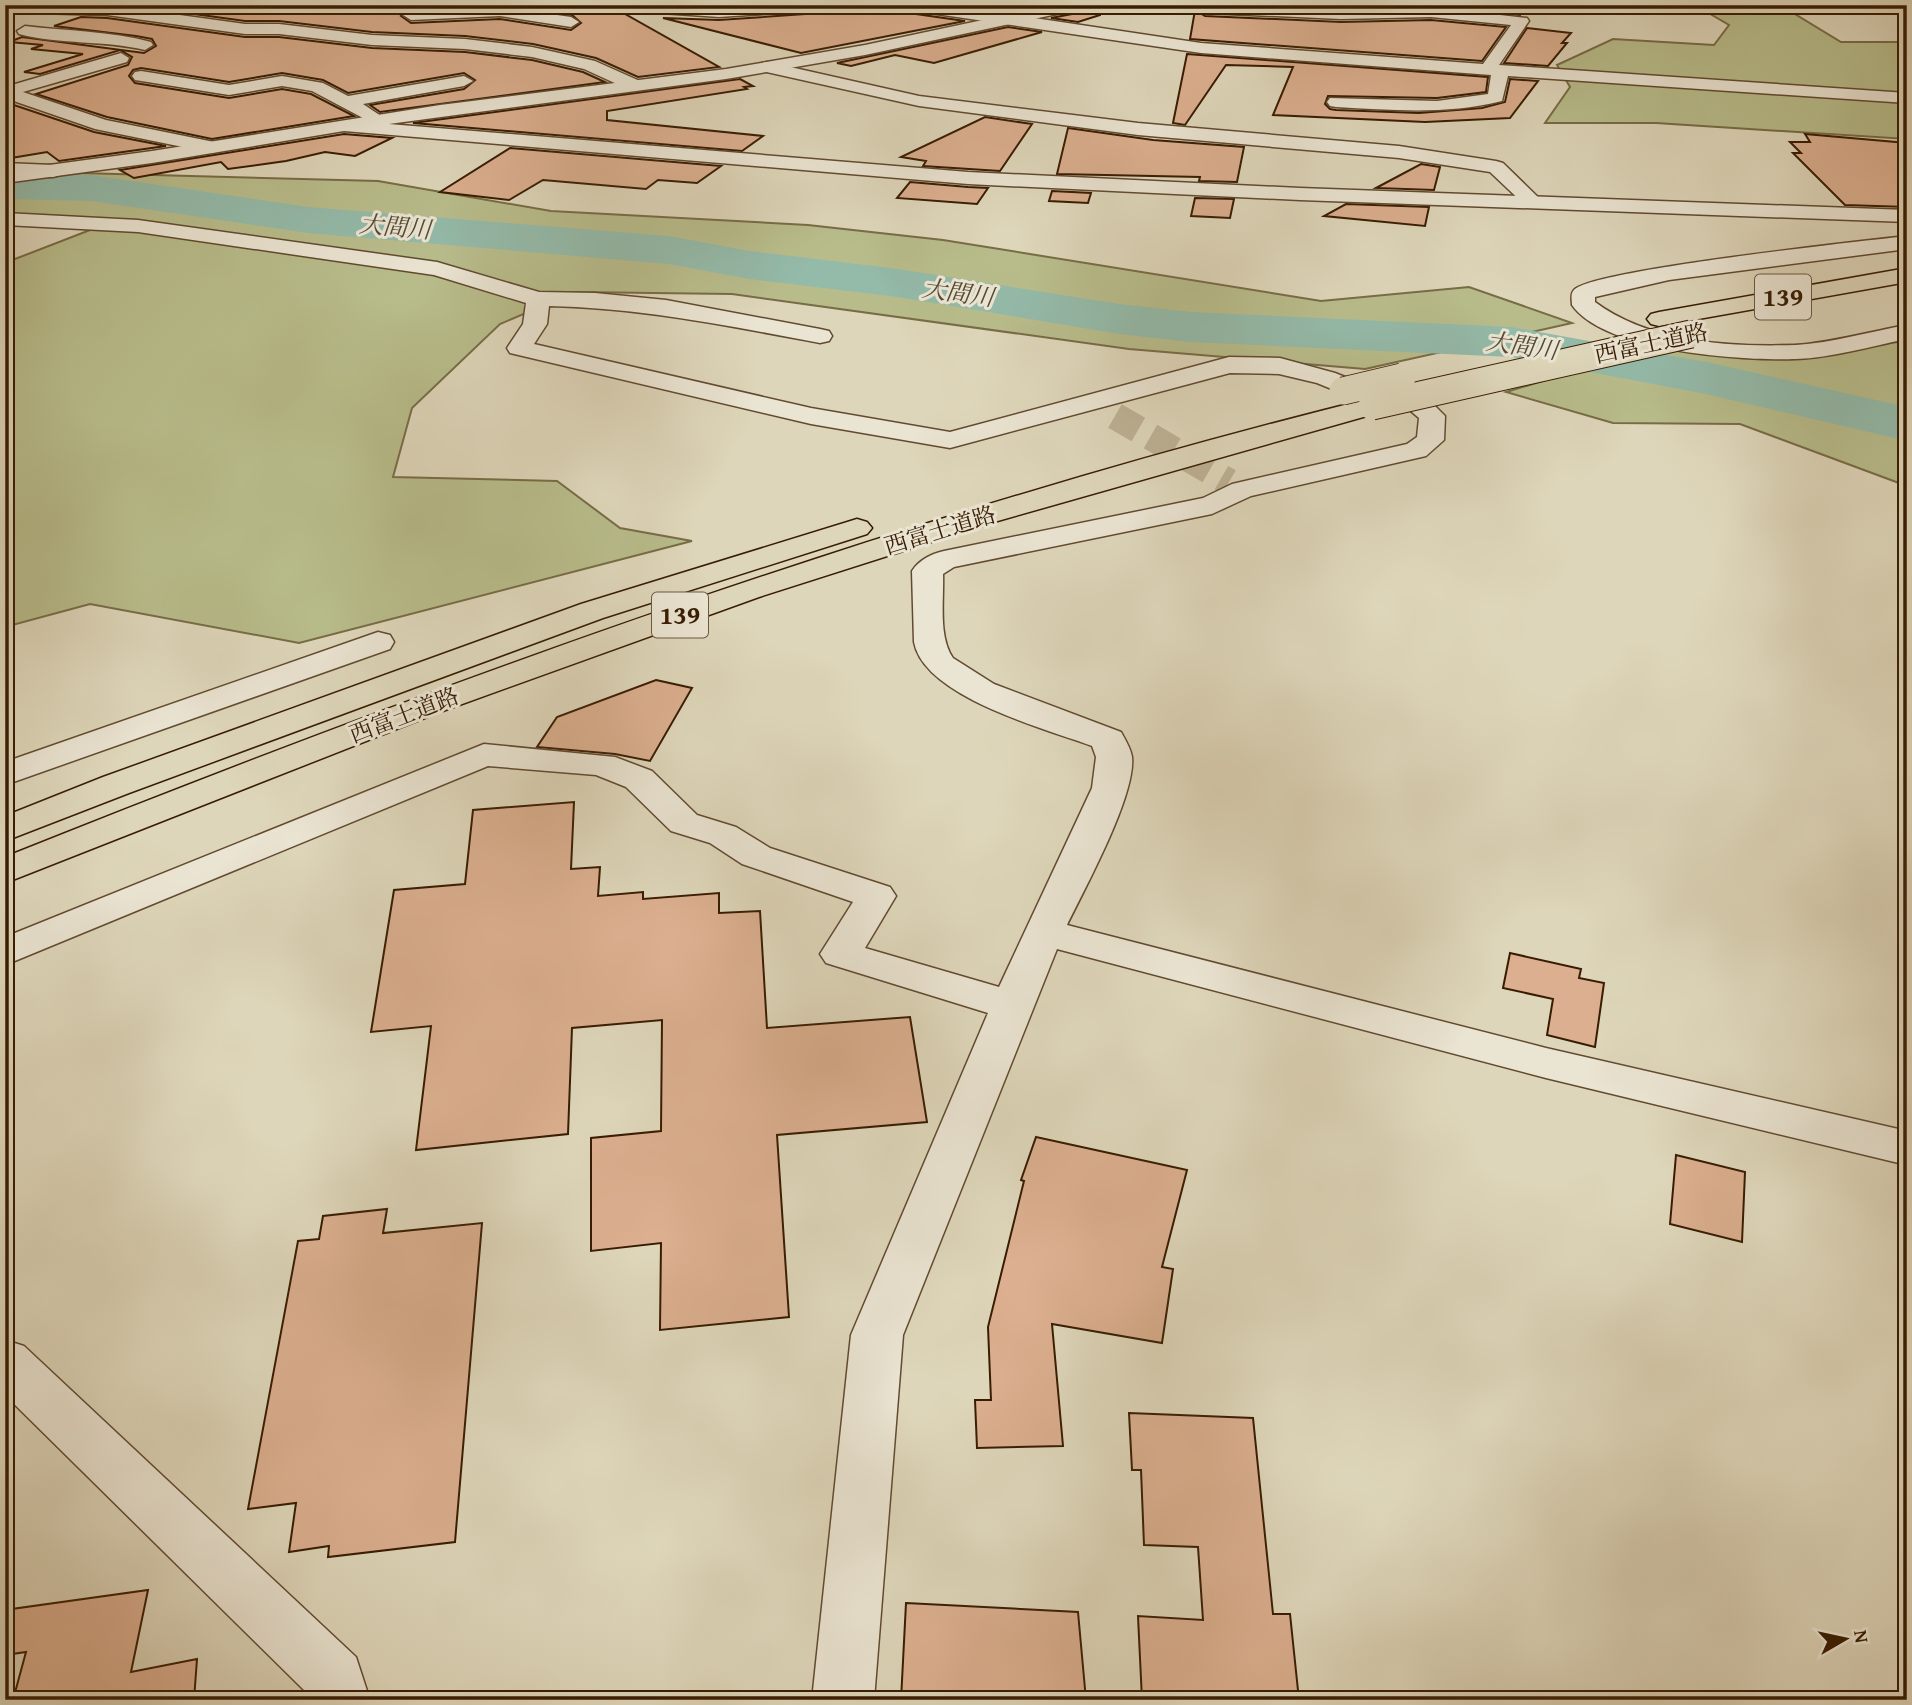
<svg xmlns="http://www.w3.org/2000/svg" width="1912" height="1705" font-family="'Gentium Book Plus','Noto Serif JP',serif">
<rect width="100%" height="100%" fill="#ded6ba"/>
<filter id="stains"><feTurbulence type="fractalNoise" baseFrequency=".00286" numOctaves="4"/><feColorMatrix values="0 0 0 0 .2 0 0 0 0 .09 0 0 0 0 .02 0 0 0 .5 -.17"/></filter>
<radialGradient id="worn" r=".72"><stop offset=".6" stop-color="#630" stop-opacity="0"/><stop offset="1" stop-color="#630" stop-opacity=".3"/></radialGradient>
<g fill="#b8bc8b" stroke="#786c46" stroke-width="2">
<path d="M 1695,5 L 1780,5 L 1841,42 L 1907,42 L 1907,139 L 1656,123 L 1545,123 L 1570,87 L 1557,65 L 1613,39 L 1714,45 L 1729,25 Z"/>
<path d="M 79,173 L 378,181 L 551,211 L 808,225 L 943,240 L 1321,301 L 1469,287 L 1572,323 L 1365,369 L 1129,349 L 732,294 L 575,292 L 500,324 L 412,408 L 393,477 L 557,481 L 620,528 L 692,541 L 299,643 L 90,604 L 5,627 L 5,259 L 15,259 L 103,225 L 5,215 L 5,183 Z"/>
<path d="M 1907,342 L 1907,486 L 1740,424 L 1613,423 L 1506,392 L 1654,348 Z"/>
</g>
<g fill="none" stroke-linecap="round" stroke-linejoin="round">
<path fill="#94baa9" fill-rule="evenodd" d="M 5,173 L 91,175 L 308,207 L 669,236 L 750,251 L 898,269 L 1119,304 L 1191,312 L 1511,327 L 1706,362 L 1907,407 L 1907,441 L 1706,394 L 1511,357 L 1191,342 L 1119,334 L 898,297 L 750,279 L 669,264 L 308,233 L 91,201 L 5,199 Z"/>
</g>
<g fill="#dbaf8f" stroke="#381c02" stroke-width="2">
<path d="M 128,5 L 478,5 L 411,7 L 401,16 L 411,23 L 500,19 L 571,30 L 581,23 L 572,15 L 515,5 L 609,5 L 719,67 L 638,77 L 596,58 L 533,44 L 465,36 L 372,32 L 279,21 L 245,21 Z"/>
<path d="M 830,5 L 899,5 L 909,13 L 965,21 L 801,53 L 663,18 L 719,20 L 820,13 Z"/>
<path d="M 966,5 L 1039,5 L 1009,12 Z"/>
<path d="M 1086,5 L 1099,5 L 1100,15 L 1078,22 L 1051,18 L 1077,13 Z"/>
<path d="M 1439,5 L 1458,5 L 1525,10 L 1520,15 Z"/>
<path d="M 1195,10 L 1205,16 L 1341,22 L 1431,20 L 1506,27 L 1482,61 L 1190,39 Z"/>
<path d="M 81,17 L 107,18 L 245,37 L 279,37 L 372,48 L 465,52 L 532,60 L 583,72 L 605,82 L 380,112 L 370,105 L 464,89 L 475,80 L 464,73 L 348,93 L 323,80 L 282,73 L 229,82 L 141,68 L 133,70 L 129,76 L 135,83 L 229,98 L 282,89 L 311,94 L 354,116 L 212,139 L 107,117 L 36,94 L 128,65 L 132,57 L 120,50 L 40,74 L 24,72 L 83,54 L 31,49 L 43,45 L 9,42 L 22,37 L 144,53 L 156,46 L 152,39 L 136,36 L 54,26 Z"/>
<path d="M 1008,27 L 1042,32 L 934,63 L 895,55 L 851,66 L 837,63 Z"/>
<path d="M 1527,28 L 1571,33 L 1562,43 L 1567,43 L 1548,66 L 1504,63 Z"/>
<path d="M 1187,54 L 1488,77 L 1486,92 L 1437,98 L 1328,96 L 1325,104 L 1330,109 L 1336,110 L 1419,113 L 1482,108 L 1505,102 L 1510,79 L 1538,81 L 1510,118 L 1425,122 L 1273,115 L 1293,67 L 1226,65 L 1185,125 L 1173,123 Z"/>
<path d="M 740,79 L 753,86 L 744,87 L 747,89 L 607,111 L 607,120 L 763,136 L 742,151 L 413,123 Z"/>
<path d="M 5,102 L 94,132 L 166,146 L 59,161 L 47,152 L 5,159 Z"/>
<path d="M 985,117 L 1032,124 L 1000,171 L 923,166 L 926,161 L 901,157 Z"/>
<path d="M 1068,128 L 1153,140 L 1244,147 L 1237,182 L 1199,181 L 1200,177 L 1057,174 Z"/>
<path d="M 344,134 L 392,138 L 355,156 L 325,152 L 286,161 L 228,169 L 221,162 L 134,178 L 120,170 Z"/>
<path d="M 1805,134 L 1907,143 L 1907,207 L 1845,205 L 1793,153 L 1801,153 L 1790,142 L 1810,142 Z"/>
<path d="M 510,148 L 721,166 L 697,183 L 658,180 L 646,189 L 543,180 L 509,200 L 440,192 Z"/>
<path d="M 1421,164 L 1440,167 L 1434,190 L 1376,188 Z"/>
<path d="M 910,182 L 968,187 L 988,188 L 977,204 L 897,198 Z"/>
<path d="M 1052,191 L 1091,193 L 1088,203 L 1049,201 Z"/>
<path d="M 1195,198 L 1234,199 L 1230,218 L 1191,216 Z"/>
<path d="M 1346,204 L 1429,207 L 1425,226 L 1324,216 Z"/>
<path d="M 656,680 L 692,688 L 650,761 L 615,754 L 537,747 L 557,717 Z"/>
<path d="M 574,802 L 571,869 L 600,867 L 598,896 L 643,892 L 643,899 L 719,893 L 719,913 L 760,911 L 767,1028 L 910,1017 L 927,1122 L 777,1135 L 789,1317 L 660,1330 L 661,1243 L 591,1251 L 591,1138 L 661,1131 L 662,1020 L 572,1028 L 568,1134 L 416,1150 L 431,1026 L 371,1032 L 394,890 L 465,884 L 473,810 Z"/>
<path d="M 1510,953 L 1581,969 L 1579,978 L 1604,983 L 1595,1047 L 1547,1035 L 1553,999 L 1503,988 Z"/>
<path d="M 1036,1137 L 1187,1170 L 1162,1267 L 1173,1269 L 1162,1343 L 1052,1324 L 1063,1446 L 977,1448 L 975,1400 L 991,1400 L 988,1327 L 1024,1181 L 1021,1180 Z"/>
<path d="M 1676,1155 L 1745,1172 L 1742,1242 L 1670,1224 Z"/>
<path d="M 387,1209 L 383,1233 L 482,1223 L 455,1542 L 328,1557 L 329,1546 L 289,1552 L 296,1503 L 248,1509 L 298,1241 L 319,1239 L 323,1216 Z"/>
<path d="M 1129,1413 L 1253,1418 L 1273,1614 L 1290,1614 L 1299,1700 L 1142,1700 L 1138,1616 L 1203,1620 L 1198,1547 L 1144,1545 L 1141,1470 L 1132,1470 Z"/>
<path d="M 148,1590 L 131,1672 L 197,1659 L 194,1700 L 13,1700 L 26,1652 L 5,1655 L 5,1634 L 12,1609 Z"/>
<path d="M 906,1603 L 1078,1612 L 1086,1700 L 901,1700 Z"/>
</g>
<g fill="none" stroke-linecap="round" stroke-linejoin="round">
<path stroke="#bdb195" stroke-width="27" stroke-dasharray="27 14" stroke-linecap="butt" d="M 1115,416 L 1229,482"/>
<g stroke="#624a30" stroke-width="3">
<g id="minor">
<path d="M 5,5 L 107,5 L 245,24 L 279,24 L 372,35 L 465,39 L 532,47 L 595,61 L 642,82 L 645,86 L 636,91 L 630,90 L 584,69 L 532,57 L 465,49 L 372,45 L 279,34 L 245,34 L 107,15 L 5,12 Z"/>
<path d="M 480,5 C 510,5 541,13 571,17 L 579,22 L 571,27 L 500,16 L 411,20 L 403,15 L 411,10 L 481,8 Z"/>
<path d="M 612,5 L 719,7 L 827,5 L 820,10 L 719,17 L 619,10 Z"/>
<path d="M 902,5 L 947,5 L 1201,43 L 1483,64 L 1511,25 L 1431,17 L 1341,19 L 1205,13 L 1197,8 L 1199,5 L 1341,9 L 1431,7 L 1527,18 L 1529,21 L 1499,65 L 1907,93 L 1907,103 L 1508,76 L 1502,101 C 1446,115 1393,110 1336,107 L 1330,106 L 1327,102 L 1330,98 L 1437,101 L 1488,94 L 1491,75 L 1201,53 L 909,10 Z"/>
<path d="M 25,26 C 67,31 110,31 151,42 L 153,45 L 145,50 C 104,40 61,45 19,34 L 17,31 Z"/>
<path d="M 121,53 L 129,58 L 127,62 L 23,92 L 106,120 L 219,143 L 222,147 L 219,151 L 212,153 L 95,129 L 5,98 L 5,87 Z"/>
<path d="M 768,62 L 919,96 L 1138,123 L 1399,146 L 1496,161 L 1503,163 L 1543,202 L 1540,206 L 1526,206 L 1490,172 L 1399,158 L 1138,135 L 919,106 L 762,71 L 760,67 L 762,63 Z"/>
<path d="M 141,71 L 229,85 L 282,76 L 323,83 L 348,96 L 464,76 L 473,81 L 464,86 L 363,104 L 387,120 L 384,124 L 378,126 L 312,91 L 282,86 L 229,95 L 135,80 L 132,76 L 135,72 Z"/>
<path d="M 5,163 L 53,165 L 60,167 L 63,171 L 60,175 L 53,177 L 5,175 Z"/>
<path d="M 5,213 L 138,220 L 437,262 L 539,292 L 595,293 L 666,300 L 820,329 L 829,331 L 832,336 L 829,341 L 820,343 C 730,326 641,308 549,306 L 547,324 L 534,344 L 811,408 L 950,432 L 1229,357 L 1280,358 L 1335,373 L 1360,383 L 1424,395 L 1445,416 L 1444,440 L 1426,456 L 1251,496 L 1212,514 L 954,567 L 943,574 C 944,600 938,637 953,658 L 994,684 L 1121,732 C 1125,739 1131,749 1132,757 C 1136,795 1085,888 1067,925 L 1546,1048 L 1907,1131 L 1907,1165 L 1546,1078 L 1057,949 L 903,1335 L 874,1700 L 812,1700 L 851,1335 L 988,1013 L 826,963 L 820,954 L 853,902 L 742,864 L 710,843 L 671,831 L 626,787 L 596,775 L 488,766 L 5,965 L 5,937 L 484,744 L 615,757 L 652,771 L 697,815 L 736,827 L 770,848 L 890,887 L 896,896 L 865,948 L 999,987 L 1092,788 L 1096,757 L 1092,746 C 1046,729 924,697 914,642 L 912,571 C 919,560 931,554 944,551 L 1203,498 L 1232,484 L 1407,444 L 1417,437 L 1419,418 L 1406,407 L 1344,394 L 1317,383 L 1279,374 L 1230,373 L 950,448 L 811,424 L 510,353 L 507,348 L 523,324 L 526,303 L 434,275 L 138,232 L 5,225 Z"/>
<path d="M 1907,236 L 1907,249 L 1669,280 L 1595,297 L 1595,302 C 1650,343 1730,347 1796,345 C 1831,343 1872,331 1907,325 L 1907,339 C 1872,346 1831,358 1796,359 C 1742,361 1605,352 1572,305 C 1572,300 1570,294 1574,290 C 1591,270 1863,241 1907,236 Z"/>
<path d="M 378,632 L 390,635 L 394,642 L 390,649 L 5,785 L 5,762 Z"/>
</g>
</g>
<g stroke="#624a30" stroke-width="3">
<g id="tertiary">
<path d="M 1053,5 L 1083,5 L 1076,10 L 865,55 L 726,79 L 389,124 L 968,172 L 1300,188 L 1907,210 L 1907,222 L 1300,200 L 968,184 L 344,131 L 152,163 L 5,183 L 5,171 L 152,151 L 440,105 L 726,69 L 865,45 Z"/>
<path d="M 5,1340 L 24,1346 L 356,1657 L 370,1700 L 308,1700 L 307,1693 L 5,1395 Z"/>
</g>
</g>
<g stroke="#381c02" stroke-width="3">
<g id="motorway">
<path d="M 1907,268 L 1907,282 L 1659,326 L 1651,324 L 1647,319 L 1651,314 L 1659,312 Z"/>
<path d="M 1372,398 L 1381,400 L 1385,406 L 1381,412 L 994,522 L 759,597 L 440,712 L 5,883 L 5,857 C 452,678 905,514 1372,398 Z"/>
<path d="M 857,519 L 867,522 L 872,528 L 867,534 L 603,618 L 129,793 L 5,841 L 5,816 L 103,777 L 581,604 Z"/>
</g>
</g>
<use href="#minor" fill="#eae4d2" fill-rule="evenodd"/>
<use href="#tertiary" fill="#eae4d2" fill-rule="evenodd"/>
<use href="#motorway" fill="#ded6ba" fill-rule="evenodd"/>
<g stroke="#381c02" stroke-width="29" stroke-linecap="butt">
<g id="motorway-bridge">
<path d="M 1343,391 L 1402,377"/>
<path d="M 1372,406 L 1691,334"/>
</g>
</g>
<use href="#motorway-bridge" stroke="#ded6ba" stroke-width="27"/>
</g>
<g text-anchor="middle" stroke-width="6" stroke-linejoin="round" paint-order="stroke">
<g font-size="23" fill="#381c02" stroke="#eae4d2">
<text transform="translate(1651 343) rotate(-12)" y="8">西富士道路</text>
<text transform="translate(940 530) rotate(-17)" y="8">西富士道路</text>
<text transform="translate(404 715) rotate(-21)" y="8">西富士道路</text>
</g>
<g font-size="24" font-style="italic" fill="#544b34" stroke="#eae4d2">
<text transform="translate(395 227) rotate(5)" y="8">大間川</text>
<text transform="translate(958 293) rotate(8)" y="8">大間川</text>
<text transform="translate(1522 346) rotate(8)" y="8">大間川</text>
</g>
<g fill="#eae4d2" stroke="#6d5840" stroke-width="2">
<rect x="1755" y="274.5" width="56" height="45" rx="5"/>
<rect x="652" y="592.5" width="56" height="45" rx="5"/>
</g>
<g font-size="26" font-weight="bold" fill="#381c02">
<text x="1783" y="306">139</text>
<text x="680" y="624">139</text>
</g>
</g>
<rect width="1912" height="1705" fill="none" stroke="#ded6ba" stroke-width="28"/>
<rect x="7" y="7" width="1898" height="1691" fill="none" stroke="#381c02" stroke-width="3.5"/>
<rect x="14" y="14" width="1884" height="1677" fill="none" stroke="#381c02" stroke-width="2"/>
<g transform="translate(1845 1639) rotate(81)" stroke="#eae4d2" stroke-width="5" paint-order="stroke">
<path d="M0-5L12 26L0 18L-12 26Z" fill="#381c02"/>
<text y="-10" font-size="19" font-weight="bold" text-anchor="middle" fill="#381c02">N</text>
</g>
<rect width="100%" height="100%" filter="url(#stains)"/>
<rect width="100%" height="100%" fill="url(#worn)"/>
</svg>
